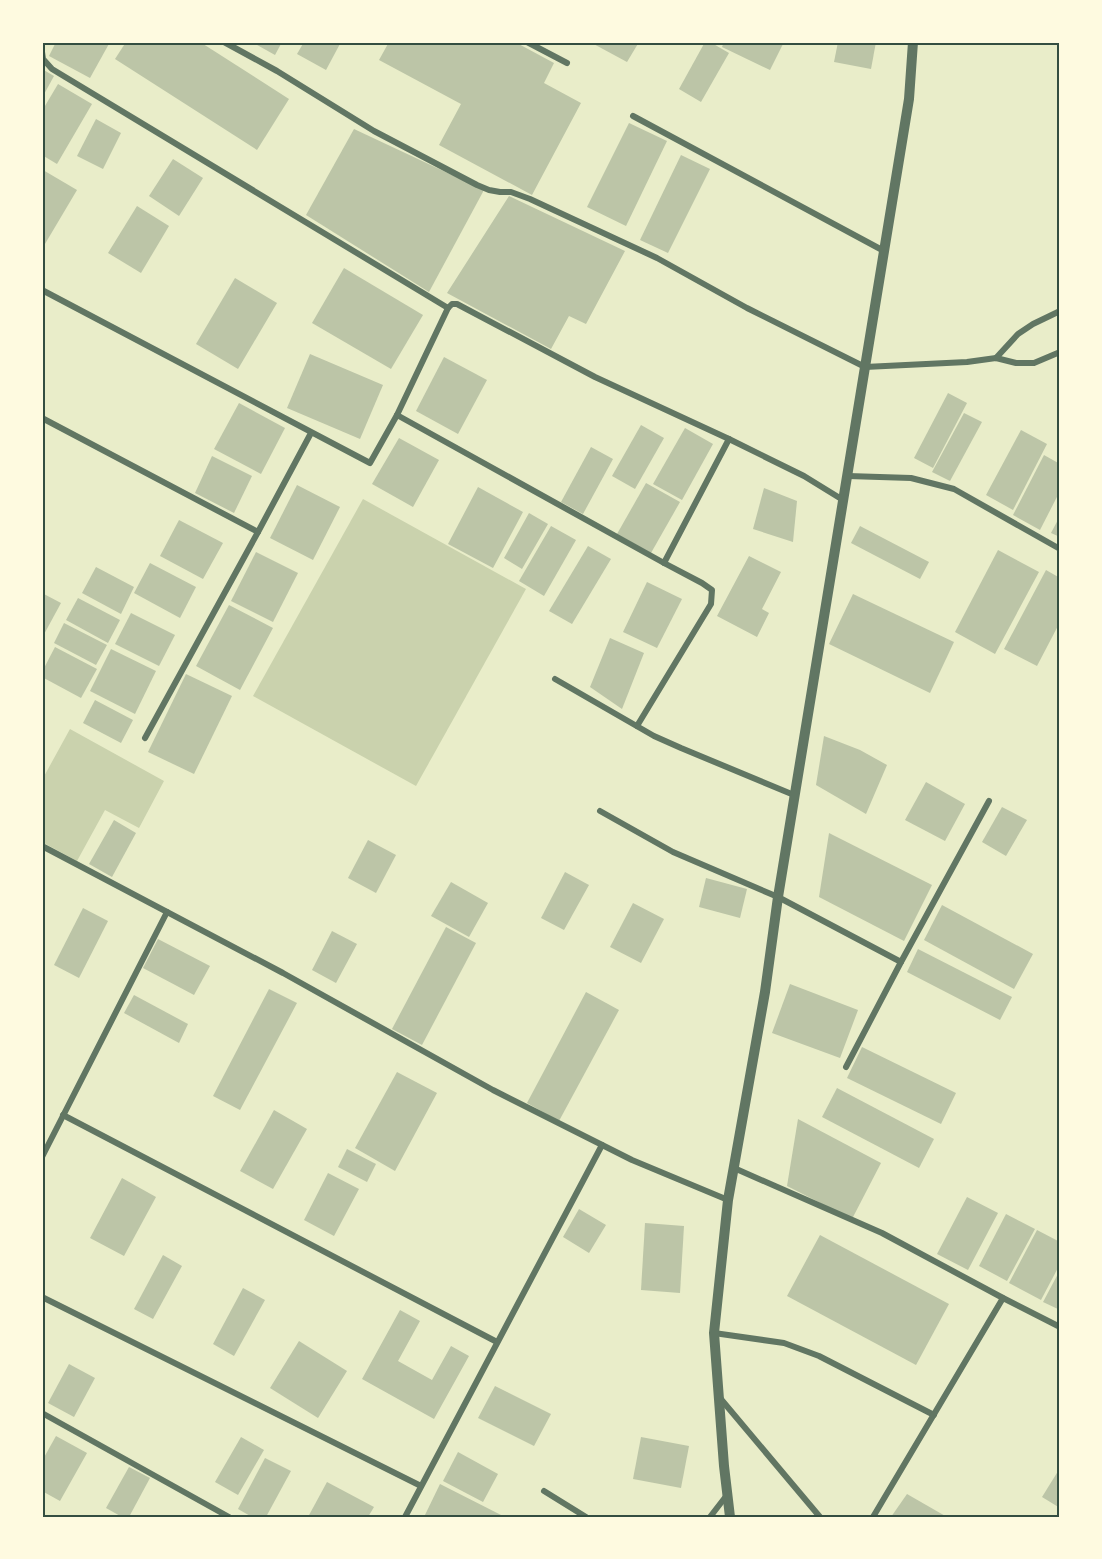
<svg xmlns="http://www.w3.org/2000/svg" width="1102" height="1559" font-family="'Space Grotesk',sans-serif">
<rect width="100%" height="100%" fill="#e9edc9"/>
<g fill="#cad2ad">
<path d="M 363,499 L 526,589 L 416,786 L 253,696 Z"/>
<path d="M 70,729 L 164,781 L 139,828 L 105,810 L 77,861 L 42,842 L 42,780 Z"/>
</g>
<g fill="#bcc5a7">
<path d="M 56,42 L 110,42 L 90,78 L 49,56 Z"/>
<path d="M 126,42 L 200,42 L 289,99 L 257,150 L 115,59 Z"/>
<path d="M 252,42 L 282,42 L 275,55 Z"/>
<path d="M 304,42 L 341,42 L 326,70 L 297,54 Z"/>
<path d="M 389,42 L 515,42 L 554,63 L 544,83 L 581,103 L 532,195 L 439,145 L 461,104 L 379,60 Z"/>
<path d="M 590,42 L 639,42 L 627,62 Z"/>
<path d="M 705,42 L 710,42 L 729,53 L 701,102 L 679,89 Z"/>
<path d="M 724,42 L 784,42 L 770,70 L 722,47 Z"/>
<path d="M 838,42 L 876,42 L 871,69 L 834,62 Z"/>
<path d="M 42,69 L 54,76 L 42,98 Z"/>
<path d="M 58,84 L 92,104 L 57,164 L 42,155 L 42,111 Z"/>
<path d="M 96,119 L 121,133 L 103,169 L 77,156 Z"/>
<path d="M 629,123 L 667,141 L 626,226 L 587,207 Z"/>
<path d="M 354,129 L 484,190 L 429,292 L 306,215 Z"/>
<path d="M 681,155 L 710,169 L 668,253 L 640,240 Z"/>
<path d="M 173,159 L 203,178 L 179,216 L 149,196 Z"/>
<path d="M 43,170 L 77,190 L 42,249 L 42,171 Z"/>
<path d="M 509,196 L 625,251 L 586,324 L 569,316 L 551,349 L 447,293 Z"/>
<path d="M 137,206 L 169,226 L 141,273 L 108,253 Z"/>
<path d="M 344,268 L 423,315 L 391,369 L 312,323 Z"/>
<path d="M 235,278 L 277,303 L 238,369 L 196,344 Z"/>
<path d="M 310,354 L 383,385 L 360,439 L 287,408 Z"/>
<path d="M 444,357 L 487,380 L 458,434 L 416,411 Z"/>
<path d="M 948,393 L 967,403 L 933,468 L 914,458 Z"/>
<path d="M 239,403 L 285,428 L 261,474 L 214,449 Z"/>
<path d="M 964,413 L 982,422 L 950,481 L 932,472 Z"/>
<path d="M 641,425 L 664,438 L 635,489 L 612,476 Z"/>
<path d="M 685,428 L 713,444 L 682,500 L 653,484 Z"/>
<path d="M 1021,430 L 1047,444 L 1013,510 L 986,495 Z"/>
<path d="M 399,438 L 439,460 L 413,507 L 372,484 Z"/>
<path d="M 591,447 L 613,459 L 583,514 L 561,502 Z"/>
<path d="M 1044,455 L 1060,464 L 1060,491 L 1040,530 L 1013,515 Z"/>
<path d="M 212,456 L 252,476 L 234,513 L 195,493 Z"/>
<path d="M 646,483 L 680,502 L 651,553 L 617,534 Z"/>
<path d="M 297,485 L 340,507 L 313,560 L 270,538 Z"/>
<path d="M 478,487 L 523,512 L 493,568 L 448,544 Z"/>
<path d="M 764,488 L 797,501 L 793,542 L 753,529 Z"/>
<path d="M 529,513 L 548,524 L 522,569 L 504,558 Z"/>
<path d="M 1060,516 L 1060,537 L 1051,533 Z"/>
<path d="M 179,520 L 223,543 L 203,579 L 160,556 Z"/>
<path d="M 551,526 L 576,540 L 544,596 L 519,581 Z"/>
<path d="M 860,526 L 929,562 L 920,579 L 851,543 Z"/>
<path d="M 588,546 L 611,559 L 572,624 L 549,611 Z"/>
<path d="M 998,550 L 1039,572 L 995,654 L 955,632 Z"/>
<path d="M 256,552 L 298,573 L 273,622 L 231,601 Z"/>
<path d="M 749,556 L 781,572 L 762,609 L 769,613 L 757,637 L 717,616 Z"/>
<path d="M 150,563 L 196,587 L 180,618 L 134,593 Z"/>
<path d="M 96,567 L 134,587 L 121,614 L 82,593 Z"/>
<path d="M 1046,570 L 1060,578 L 1060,622 L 1037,666 L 1004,649 Z"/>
<path d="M 647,582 L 682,599 L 657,648 L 623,632 Z"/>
<path d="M 42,593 L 61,603 L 42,638 Z"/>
<path d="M 853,594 L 954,642 L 930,693 L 829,644 Z"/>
<path d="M 78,598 L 120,620 L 108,643 L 66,620 Z"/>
<path d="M 229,605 L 273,628 L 240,690 L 196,666 Z"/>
<path d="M 131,613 L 175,635 L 159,666 L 115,644 Z"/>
<path d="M 64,623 L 107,645 L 96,665 L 54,643 Z"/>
<path d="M 610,638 L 644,653 L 622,709 L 590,687 Z"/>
<path d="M 55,647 L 97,669 L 81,698 L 42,677 L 42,672 Z"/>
<path d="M 111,649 L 156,671 L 135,714 L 90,691 Z"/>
<path d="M 186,674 L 232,696 L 194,774 L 148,752 Z"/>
<path d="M 95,700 L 133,720 L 121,743 L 83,723 Z"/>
<path d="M 824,736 L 860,750 L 887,765 L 866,814 L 816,785 Z"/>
<path d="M 926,782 L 965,804 L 945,841 L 905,820 Z"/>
<path d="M 1002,807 L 1027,820 L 1006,856 L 982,842 Z"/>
<path d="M 114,820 L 136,833 L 112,877 L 89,864 Z"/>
<path d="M 829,833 L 932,885 L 904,941 L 819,897 Z"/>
<path d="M 368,840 L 396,855 L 376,893 L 348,878 Z"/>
<path d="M 565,872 L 589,885 L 564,930 L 541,918 Z"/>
<path d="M 706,878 L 747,889 L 740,918 L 699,907 Z"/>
<path d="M 451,882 L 488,903 L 469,937 L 431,916 Z"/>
<path d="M 633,903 L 664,919 L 641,963 L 610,947 Z"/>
<path d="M 942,905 L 1033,954 L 1014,989 L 924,940 Z"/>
<path d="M 83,908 L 108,921 L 79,978 L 54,965 Z"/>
<path d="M 446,927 L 476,943 L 422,1045 L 392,1029 Z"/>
<path d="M 332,931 L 357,944 L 336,983 L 312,970 Z"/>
<path d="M 158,939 L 210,966 L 194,995 L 143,968 Z"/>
<path d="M 918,949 L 1012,997 L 1000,1020 L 907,972 Z"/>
<path d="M 790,984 L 858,1010 L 840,1058 L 772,1033 Z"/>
<path d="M 269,989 L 297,1003 L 240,1110 L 213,1096 Z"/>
<path d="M 586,992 L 619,1010 L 559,1121 L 527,1103 Z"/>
<path d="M 134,995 L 188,1024 L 179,1043 L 124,1013 Z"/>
<path d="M 862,1047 L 956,1093 L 941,1124 L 847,1078 Z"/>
<path d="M 397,1072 L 437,1093 L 395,1171 L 355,1148 Z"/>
<path d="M 837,1088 L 934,1139 L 919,1168 L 822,1117 Z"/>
<path d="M 274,1110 L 307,1129 L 273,1189 L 240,1171 Z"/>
<path d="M 798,1119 L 881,1163 L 852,1219 L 787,1186 Z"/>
<path d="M 347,1149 L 376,1164 L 367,1182 L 338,1167 Z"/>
<path d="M 328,1173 L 359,1189 L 334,1236 L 304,1220 Z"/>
<path d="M 122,1178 L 156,1197 L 124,1256 L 90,1238 Z"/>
<path d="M 967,1197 L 998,1213 L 968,1270 L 937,1254 Z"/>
<path d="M 579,1209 L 606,1225 L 589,1253 L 563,1237 Z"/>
<path d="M 1006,1214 L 1035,1229 L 1007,1281 L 979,1266 Z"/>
<path d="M 645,1223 L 684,1226 L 680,1293 L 641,1290 Z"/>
<path d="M 1037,1230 L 1060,1242 L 1060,1264 L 1041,1300 L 1009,1283 Z"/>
<path d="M 820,1235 L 949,1304 L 916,1365 L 787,1296 Z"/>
<path d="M 163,1255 L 182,1266 L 153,1319 L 134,1309 Z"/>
<path d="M 1060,1270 L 1060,1310 L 1043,1302 Z"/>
<path d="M 243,1288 L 265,1300 L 234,1356 L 213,1344 Z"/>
<path d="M 400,1310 L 420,1321 L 398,1361 L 432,1380 L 451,1346 L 469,1356 L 434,1419 L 362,1379 Z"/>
<path d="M 299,1341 L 347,1371 L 318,1418 L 270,1388 Z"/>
<path d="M 69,1364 L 95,1378 L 74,1417 L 48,1403 Z"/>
<path d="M 495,1386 L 551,1414 L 534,1446 L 478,1418 Z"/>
<path d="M 56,1436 L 87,1453 L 60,1501 L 42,1491 L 42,1461 Z"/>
<path d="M 241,1437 L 264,1450 L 238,1495 L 215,1482 Z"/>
<path d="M 641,1437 L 689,1446 L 681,1488 L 633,1479 Z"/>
<path d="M 458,1452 L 498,1474 L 483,1502 L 443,1481 Z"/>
<path d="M 265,1458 L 291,1471 L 266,1517 L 252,1517 L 238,1509 Z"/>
<path d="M 129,1467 L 150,1478 L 129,1517 L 122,1517 L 106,1508 Z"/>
<path d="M 1060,1468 L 1060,1508 L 1042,1497 Z"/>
<path d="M 327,1482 L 374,1507 L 368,1517 L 308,1517 Z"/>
<path d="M 440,1484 L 505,1517 L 424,1517 Z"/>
<path d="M 907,1494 L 947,1517 L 891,1517 Z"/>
</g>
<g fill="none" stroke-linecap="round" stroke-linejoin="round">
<g stroke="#617663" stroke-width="6">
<path d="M 224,42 L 277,71 L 374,131 L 477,185 L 489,190 L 500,192 L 511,192 L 530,199 L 657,258 L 747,308 L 865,367 L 967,362 L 996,358 L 1016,363 L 1034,363 L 1060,352"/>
<path d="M 527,42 L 567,63"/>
<path d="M 42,52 L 43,59 L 52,69 L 448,308 L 452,304 L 457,304 L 595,377 L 729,439 L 804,476 L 843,500"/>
<path d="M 633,116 L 884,251"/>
<path d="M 42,290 L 370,463 L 397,415 L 448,308"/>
<path d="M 996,358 L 1018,334 L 1033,324 L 1060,311"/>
<path d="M 397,415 L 664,563 L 702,583 L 712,590 L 711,604 L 637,726"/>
<path d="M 42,418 L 258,532 L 145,738"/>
<path d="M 848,476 L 911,478 L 954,489 L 1060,549"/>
<path d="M 258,532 L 311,433"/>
<path d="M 664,563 L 729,439"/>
<path d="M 555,679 L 654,736 L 681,748 L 794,795"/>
<path d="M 600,811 L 673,852 L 778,897 L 901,962"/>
<path d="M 42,846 L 283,973 L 493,1090 L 632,1160 L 728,1200"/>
<path d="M 846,1067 L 901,962 L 989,801"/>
<path d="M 63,1115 L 497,1342"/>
<path d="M 42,1157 L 167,912"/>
<path d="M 734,1168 L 882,1233 L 1003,1298 L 1060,1327"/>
<path d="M 42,1297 L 421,1486"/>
<path d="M 714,1333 L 784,1343 L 819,1356 L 934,1415"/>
<path d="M 720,1398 L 820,1517"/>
<path d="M 42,1413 L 229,1517"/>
<path d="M 544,1491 L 586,1517"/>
<path d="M 405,1517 L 602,1145"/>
<path d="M 710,1517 L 727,1495"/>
<path d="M 873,1517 L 1003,1298"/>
</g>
<path stroke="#617663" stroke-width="10" d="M 730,1517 L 724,1466 L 714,1333 L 728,1200 L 765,992 L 778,897 L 909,99 L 913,42"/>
</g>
<rect width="1102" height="1559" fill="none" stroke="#fefae0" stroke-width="87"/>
<rect x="44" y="44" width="1014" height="1472" fill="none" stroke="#344e41" stroke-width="2"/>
</svg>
